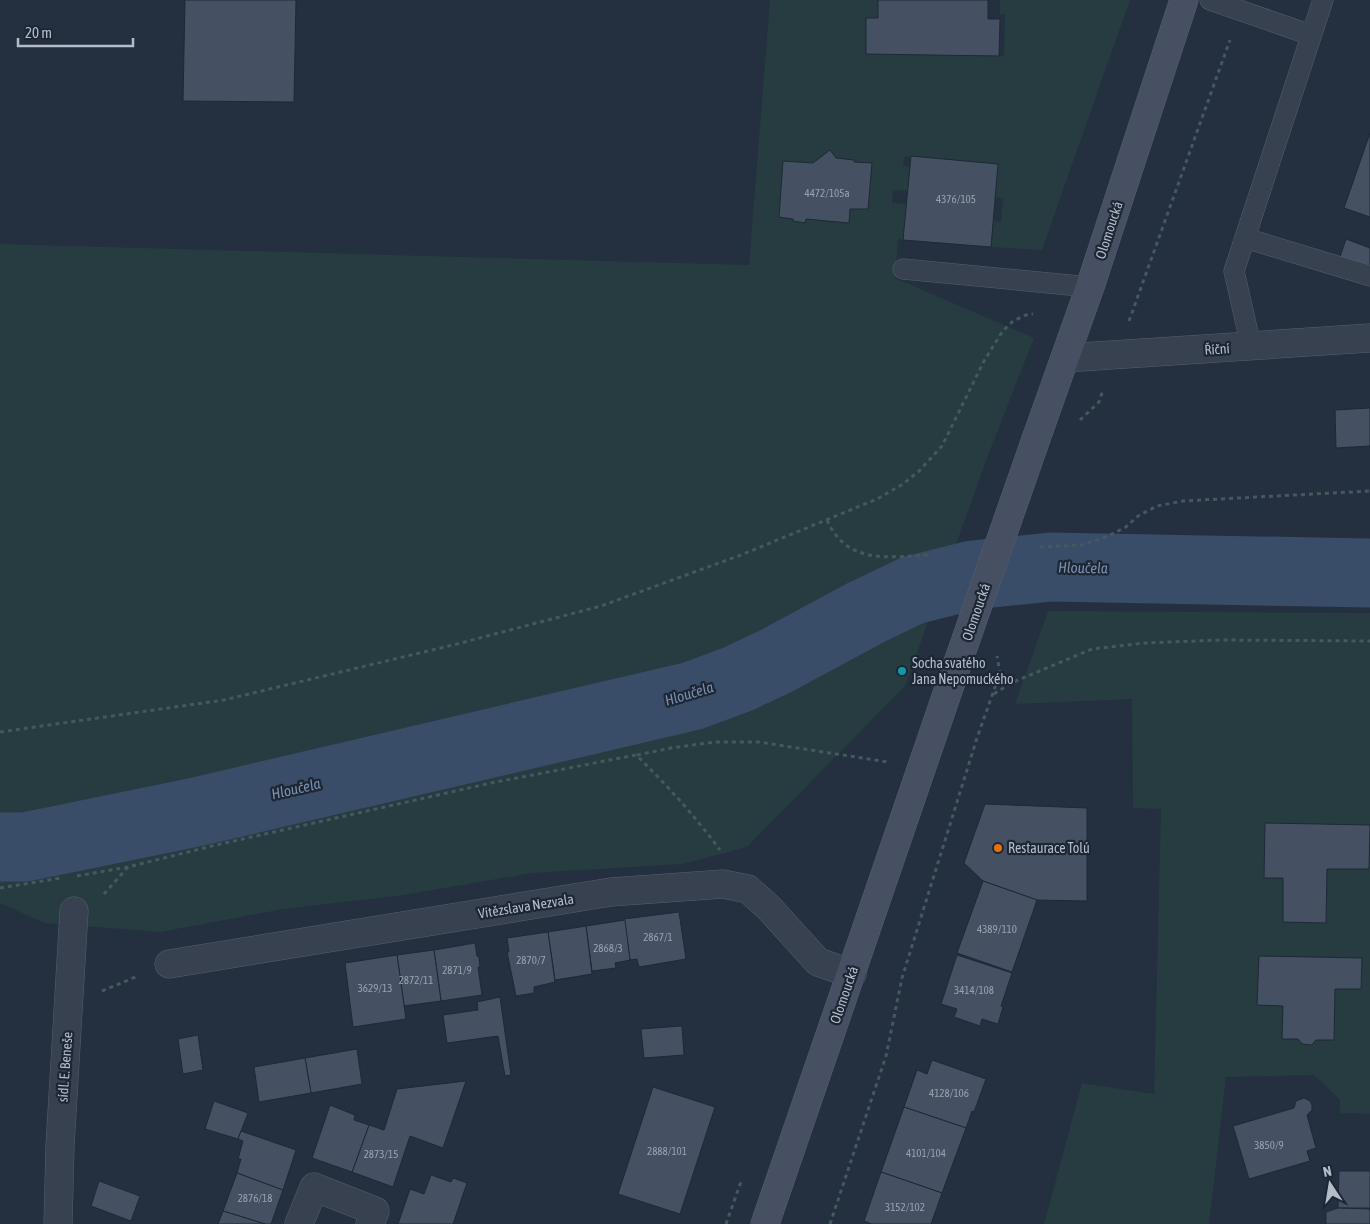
<svg xmlns="http://www.w3.org/2000/svg" width="1370" height="1224" font-family="'Asap Condensed',sans-serif">
<rect width="100%" height="100%" fill="#242f3f"/>
<g fill="#263c40">
<path d="M 770,0 L 878,0 L 878,18 L 866,18 L 866,54 L 1004,56 L 1005,14 L 1000,14 L 1000,0 L 1130,0 L 1042,250 L 991,247 L 993,221 L 1001,222 L 1003,199 L 995,197 L 998,164 L 911,156 L 904,157 L 903,166 L 910,167 L 908,191 L 893,190 L 892,203 L 907,204 L 903,240 L 898,239 L 895,278 L 1034,338 L 987,458 L 905,686 L 747,847 L 683,864 L 532,873 L 404,895 L 284,909 L 160,932 L 44,923 L 0,903 L 0,244 L 749,265 Z"/>
<path d="M 1048,611 L 1370,613 L 1370,1114 L 1340,1113 L 1340,1100 L 1314,1075 L 1226,1077 L 1209,1224 L 1044,1224 L 1082,1083 L 1154,1094 L 1161,809 L 1133,808 L 1132,699 L 1015,704 Z"/>
</g>
<g fill="none" stroke-linecap="round" stroke-linejoin="round">
<path stroke="#394c68" stroke-width="69" d="M 0,847 L 25,847 L 196,812 L 692,696 L 738,679 L 774,662 L 867,612 L 913,590 L 973,575 L 1051,567 L 1370,573"/>
</g>
<g fill="#455163" stroke="#1f2836">
<path d="M 185,0 L 296,0 L 294,102 L 183,101 Z"/>
<path d="M 878,0 L 988,0 L 988,19 L 1000,19 L 999,56 L 866,54 L 866,18 L 878,18 Z"/>
<path d="M 1370,133 L 1370,217 L 1344,208 Z"/>
<path d="M 830,150 L 836,158 L 854,160 L 854,162 L 872,163 L 868,209 L 850,209 L 849,223 L 806,219 L 805,223 L 793,221 L 793,219 L 779,217 L 783,161 L 813,163 Z"/>
<path d="M 911,156 L 998,164 L 991,247 L 903,240 Z"/>
<path d="M 1346,239 L 1370,248 L 1370,268 L 1340,257 Z"/>
<path d="M 1370,408 L 1370,446 L 1336,448 L 1335,410 Z"/>
<path d="M 985,804 L 1087,808 L 1087,901 L 1037,900 L 983,881 L 964,863 Z"/>
<path d="M 1265,823 L 1370,825 L 1369,869 L 1327,869 L 1326,923 L 1283,922 L 1283,878 L 1264,878 Z"/>
<path d="M 983,881 L 1037,900 L 1012,972 L 957,953 Z"/>
<path d="M 679,912 L 686,959 L 639,967 L 637,959 L 630,960 L 624,919 Z"/>
<path d="M 625,920 L 630,960 L 615,963 L 616,968 L 592,971 L 586,926 Z"/>
<path d="M 586,926 L 592,974 L 555,980 L 548,932 Z"/>
<path d="M 548,932 L 555,982 L 534,987 L 534,993 L 516,996 L 507,952 L 509,952 L 507,938 Z"/>
<path d="M 475,943 L 477,956 L 479,957 L 480,967 L 478,967 L 482,995 L 441,1001 L 434,950 Z"/>
<path d="M 434,950 L 441,1001 L 404,1006 L 397,955 Z"/>
<path d="M 397,955 L 406,1019 L 353,1027 L 345,963 Z"/>
<path d="M 957,955 L 1012,973 L 1001,1006 L 1003,1007 L 998,1024 L 982,1019 L 980,1026 L 954,1017 L 957,1009 L 941,1004 Z"/>
<path d="M 1259,956 L 1362,958 L 1361,989 L 1335,989 L 1334,1040 L 1316,1040 L 1312,1045 L 1302,1044 L 1298,1039 L 1282,1039 L 1283,1006 L 1257,1005 Z"/>
<path d="M 500,997 L 511,1075 L 505,1076 L 498,1036 L 447,1043 L 443,1015 L 478,1010 L 477,1002 Z"/>
<path d="M 682,1026 L 684,1055 L 644,1058 L 641,1029 Z"/>
<path d="M 198,1035 L 203,1070 L 183,1074 L 178,1039 Z"/>
<path d="M 357,1049 L 362,1084 L 311,1093 L 305,1058 Z"/>
<path d="M 305,1058 L 311,1093 L 259,1102 L 254,1067 Z"/>
<path d="M 932,1060 L 986,1079 L 974,1112 L 972,1111 L 966,1128 L 904,1107 L 917,1070 L 927,1074 Z"/>
<path d="M 466,1081 L 443,1148 L 410,1136 L 393,1187 L 352,1172 L 369,1125 L 384,1130 L 397,1089 Z"/>
<path d="M 653,1087 L 715,1107 L 680,1214 L 618,1194 Z"/>
<path d="M 1304,1098 L 1310,1101 L 1312,1105 L 1312,1110 L 1307,1115 L 1316,1148 L 1307,1151 L 1310,1161 L 1249,1179 L 1233,1126 L 1294,1108 L 1296,1101 Z"/>
<path d="M 214,1101 L 248,1113 L 238,1139 L 205,1129 Z"/>
<path d="M 330,1105 L 355,1115 L 354,1120 L 369,1125 L 352,1172 L 312,1158 Z"/>
<path d="M 904,1107 L 966,1128 L 942,1193 L 881,1172 Z"/>
<path d="M 241,1131 L 296,1150 L 283,1190 L 237,1173 L 241,1159 L 238,1159 L 243,1141 L 238,1139 Z"/>
<path d="M 1339,1171 L 1370,1171 L 1370,1208 L 1338,1208 Z"/>
<path d="M 881,1172 L 942,1193 L 931,1224 L 872,1224 L 864,1221 Z"/>
<path d="M 237,1173 L 283,1190 L 271,1224 L 265,1224 L 223,1211 Z"/>
<path d="M 431,1175 L 451,1182 L 453,1178 L 467,1183 L 453,1224 L 398,1224 L 410,1189 L 424,1194 Z"/>
<path d="M 99,1181 L 140,1196 L 131,1221 L 91,1206 Z"/>
<path d="M 1338,1208 L 1370,1209 L 1370,1224 L 1326,1224 L 1326,1212 Z"/>
<path d="M 223,1211 L 265,1224 L 218,1224 Z"/>
</g>
<g fill="none" stroke-linecap="round" stroke-linejoin="round">
<g stroke="#565f6d" stroke-width="21">
<g id="lane">
<path d="M 1210,0 L 1311,35"/>
<path d="M 1245,238 L 1370,276"/>
<path d="M 903,269 L 1090,287"/>
<path d="M 1251,346 L 1234,271 L 1323,0"/>
</g>
</g>
<g stroke="#565f6d" stroke-width="29">
<g id="street">
<path d="M 1065,358 L 1370,338"/>
<path d="M 169,964 L 611,892 L 723,884 L 748,889 L 769,908 L 818,962 L 852,974"/>
<path d="M 58,1224 L 60,1146 L 74,911"/>
<path d="M 299,1224 L 314,1187 L 375,1211 L 370,1224"/>
</g>
</g>
<g stroke="#565f6d" stroke-width="29">
<g id="secondary">
<path d="M 1037,436 L 1090,287 L 1184,0"/>
<path d="M 765,1224 L 950,685"/>
</g>
</g>
<g stroke="#44595d" stroke-width="3" stroke-dasharray="4 4" stroke-linecap="butt">
<path d="M 1129,321 L 1230,40"/>
<path d="M 1080,420 L 1099,402 L 1103,390"/>
<path d="M 827,520 C 847,565 888,557 930,555"/>
<path d="M 1040,547 L 1081,545 L 1106,537 L 1126,527 L 1138,516 L 1157,506 L 1183,501 L 1370,491"/>
<path d="M 994,694 L 1011,683 L 1092,649 L 1145,643 L 1220,640 L 1370,641"/>
<path d="M 0,732 L 224,700 L 457,644 L 601,606 L 741,555 L 877,499 L 903,484 L 919,471 L 942,446 L 984,361 L 1002,332 L 1013,321 L 1026,315 L 1033,314"/>
<path d="M 637,755 L 671,748 L 715,742 L 759,742 L 888,762"/>
<path d="M 77,876 L 128,867 L 212,846 L 491,783 L 636,755 C 666,784 695,816 720,850"/>
<path d="M 0,888 L 61,878"/>
<path d="M 104,894 L 128,867"/>
<path d="M 102,991 L 138,976"/>
<path d="M 726,1224 L 742,1179"/>
<path d="M 830,1224 L 886,1056 L 902,978 L 977,738 L 1000,673 L 997,656"/>
</g>
<use href="#lane" stroke="#38414f" stroke-width="20"/>
<use href="#street" stroke="#38414f" stroke-width="28"/>
<use href="#secondary" stroke="#465062" stroke-width="28"/>
<g stroke="#565f6d" stroke-width="29" stroke-linecap="butt">
<path id="secondary-bridge" d="M 950,685 L 1037,436"/>
</g>
<use href="#secondary-bridge" stroke="#465062" stroke-width="28"/>
</g>
<circle fill="#0f9aa8" stroke="#1d2634" stroke-width="2" cx="902" cy="671" r="5"/>
<circle fill="#e8710a" stroke="#1d2634" stroke-width="2" cx="998" cy="848" r="5"/>
<g text-anchor="middle" stroke-width="4.5" stroke-linejoin="round" paint-order="stroke">
<g font-size="11" fill="#98a1b0">
<text x="827" y="197">4472/105a</text>
<text x="956" y="203">4376/105</text>
<text x="997" y="933">4389/110</text>
<text x="658" y="941">2867/1</text>
<text x="608" y="952">2868/3</text>
<text x="531" y="964">2870/7</text>
<text x="457" y="974">2871/9</text>
<text x="416" y="984">2872/11</text>
<text x="375" y="992">3629/13</text>
<text x="974" y="994">3414/108</text>
<text x="949" y="1097">4128/106</text>
<text x="1269" y="1149">3850/9</text>
<text x="667" y="1155">2888/101</text>
<text x="926" y="1157">4101/104</text>
<text x="381" y="1158">2873/15</text>
<text x="255" y="1202">2876/18</text>
<text x="905" y="1211">3152/102</text>
</g>
<g font-size="14" fill="#b4bcca" stroke="#1d2634">
<text transform="translate(1109 230) rotate(-72)" y="5">Olomoucká</text>
<text transform="translate(1217 349) rotate(-4)" y="5">Říční</text>
<text transform="translate(976 612) rotate(-71)" y="5">Olomoucká</text>
<text transform="translate(526 906) rotate(-9)" y="5">Vítězslava Nezvala</text>
<text transform="translate(844 995) rotate(-71)" y="5">Olomoucká</text>
<text transform="translate(65 1067) rotate(-86)" y="5">sídl. E. Beneše</text>
</g>
<g font-size="14" fill="#b4bcca" stroke="#1d2634" text-anchor="start">
<text x="912" y="668">Socha svatého<tspan x="912" dy="16">Jana Nepomuckého</tspan></text>
<text x="1008" y="853">Restaurace Tolú</text>
</g>
<g font-size="15" font-style="italic" fill="#7c91b2" stroke="#1d2634">
<text transform="translate(1083 568) rotate(1)" y="5">Hloučela</text>
<text transform="translate(689 694) rotate(-17)" y="5">Hloučela</text>
<text transform="translate(296 789) rotate(-13)" y="5">Hloučela</text>
</g>
</g>
<g transform="translate(1330 1184) rotate(348)" stroke="#1d2634" stroke-width="4" paint-order="stroke">
<path d="M0-4L9 19L0 12L-9 19Z" fill="#b4bcca"/>
<text y="-8" font-size="14" font-weight="bold" text-anchor="middle" fill="#b4bcca">N</text>
</g>
<path d="M18 38v8h115v-8" fill="none" stroke="#b4bcca" stroke-width="2.5"/>
<text x="25" y="38" font-size="15" fill="#b4bcca" stroke="#1d2634" stroke-width="4" paint-order="stroke">20 m</text>
</svg>
